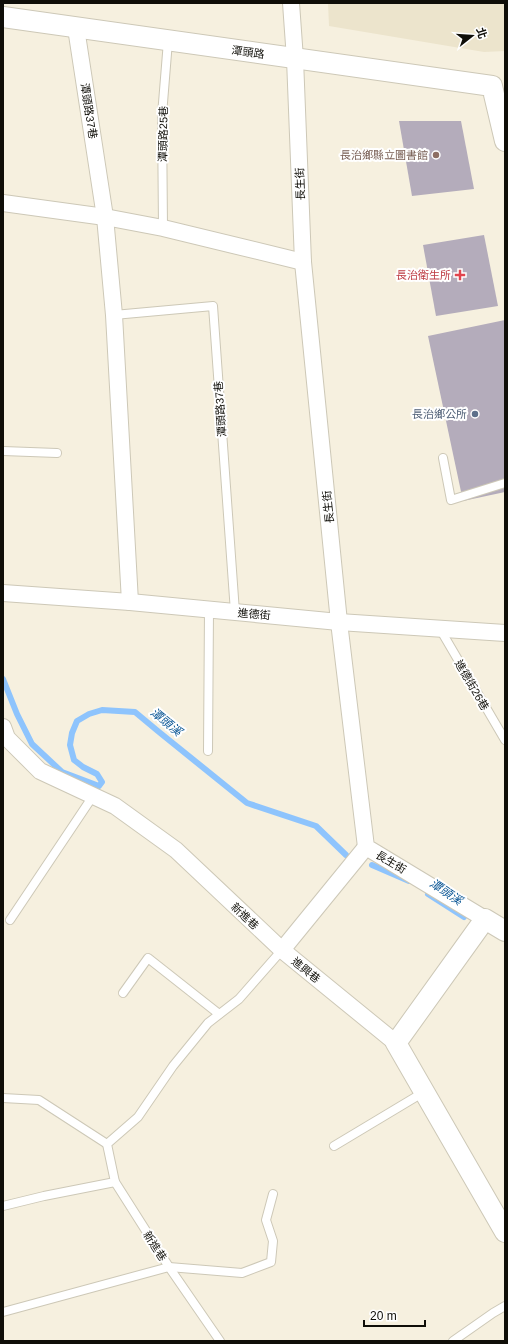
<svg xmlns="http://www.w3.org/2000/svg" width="508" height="1344" font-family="Helvetica,'Noto Sans TC',sans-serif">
<rect width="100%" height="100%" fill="#f6f0df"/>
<path fill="#ece4cc" d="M 328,3 L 505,3 L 505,51 L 484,52 L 329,26 Z"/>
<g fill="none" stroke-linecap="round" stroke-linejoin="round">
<g stroke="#8ec4fd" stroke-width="6">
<path d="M 3,679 L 17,714 L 32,744 L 62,772 L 99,786 L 102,782 L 97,774 L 83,767 L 74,760 L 70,745 L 72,733 L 77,721 L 89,714 L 102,710 L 135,712 L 159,732 L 247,803 L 316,826 L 346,855"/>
<path d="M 372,865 L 409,881"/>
<path d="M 428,894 L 464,917"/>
</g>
</g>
<g fill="#b4acbb">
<path d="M 399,121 L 461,121 L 474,189 L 412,196 Z"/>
<path d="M 484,235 L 498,306 L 436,316 L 423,245 Z"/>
<path d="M 505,320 L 505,492 L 463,501 L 428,336 Z"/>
</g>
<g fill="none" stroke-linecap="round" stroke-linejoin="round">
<g stroke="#cdc8b7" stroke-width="10">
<g id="service">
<path d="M 163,228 L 162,115 L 168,41"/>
<path d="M 114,315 L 213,306 L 235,612"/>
<path d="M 3,451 L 57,453"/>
<path d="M 443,458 L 451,500 L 505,483"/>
<path d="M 440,629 L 505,740"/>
<path d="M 208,751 L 209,610"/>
<path d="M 10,920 L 93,796"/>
<path d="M 123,993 L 148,958 L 219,1014"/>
<path d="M 3,1098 L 39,1100 L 107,1144"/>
<path d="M 334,1146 L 424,1092"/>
<path d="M 3,1206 L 44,1196 L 115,1182"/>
<path d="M 3,1312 L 169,1267 L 242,1273 L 271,1262 L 273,1241 L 266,1220 L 273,1194"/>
<path d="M 220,1341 L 169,1267 L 115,1182 L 107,1144 L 138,1117 L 173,1066 L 208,1023 L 239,999 L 282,950"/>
<path d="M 453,1341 L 493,1313 L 505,1306"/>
</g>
</g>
<g stroke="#cdc8b7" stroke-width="18">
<g id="minor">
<path d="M 291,3 L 295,59 L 303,262 L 339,622 L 366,847 L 485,919"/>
<path d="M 76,28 L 105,217 L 114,315 L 130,602"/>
<path d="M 3,203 L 105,217 L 163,228 L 303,262"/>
<path d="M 3,593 L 130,602 L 339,622 L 505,633"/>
<path d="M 3,727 L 7,738 L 40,771 L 115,806 L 176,850 L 282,950 L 396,1043"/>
<path d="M 282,950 L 366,847"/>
</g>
</g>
<g stroke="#cdc8b7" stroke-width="22">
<g id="tertiary">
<path d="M 3,17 L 492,86 L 505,141"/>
<path d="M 505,931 L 485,919 L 396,1043 L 505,1232"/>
</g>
</g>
<use href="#service" stroke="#fff" stroke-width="8"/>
<use href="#minor" stroke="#fff" stroke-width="16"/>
<use href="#tertiary" stroke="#fff" stroke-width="20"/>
</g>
<circle fill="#8d6e63" stroke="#fff" stroke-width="1.5" cx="436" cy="155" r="4"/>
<path fill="#e0444e" stroke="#fff" stroke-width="1.5" d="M458 269h4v4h4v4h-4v4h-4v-4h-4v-4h4z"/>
<circle fill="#5c6f8a" stroke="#fff" stroke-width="1.5" cx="475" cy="414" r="4"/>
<g text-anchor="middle" stroke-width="4" stroke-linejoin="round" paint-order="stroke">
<g font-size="11" fill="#0f0e08" stroke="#fff">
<text transform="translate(248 52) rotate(8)" y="4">潭頭路</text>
<text transform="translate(89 111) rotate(81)" y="4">潭頭路37巷</text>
<text transform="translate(163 134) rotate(-89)" y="4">潭頭路25巷</text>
<text transform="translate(300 184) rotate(-92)" y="4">長生街</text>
<text transform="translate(220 409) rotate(-94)" y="4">潭頭路37巷</text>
<text transform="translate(328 507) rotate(-96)" y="4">長生街</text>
<text transform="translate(254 614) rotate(5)" y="4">進德街</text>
<text transform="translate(472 685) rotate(60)" y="4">進德街26巷</text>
<text transform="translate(391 862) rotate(31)" y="4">長生街</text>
<text transform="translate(245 916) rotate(43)" y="4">新進巷</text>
<text transform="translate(306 970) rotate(39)" y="4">進興巷</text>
<text transform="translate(155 1246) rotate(57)" y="4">新進巷</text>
</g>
<g font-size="11" fill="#785e54" stroke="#fff" text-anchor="end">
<text x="428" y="159">長治鄉縣立圖書館</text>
</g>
<g font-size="11" fill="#be3a42" stroke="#fff" text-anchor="end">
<text x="451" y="279">長治衛生所</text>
</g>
<g font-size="11" fill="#4e5e75" stroke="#fff" text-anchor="end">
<text x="467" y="418">長治鄉公所</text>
</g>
<g font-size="12" font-style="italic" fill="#0a5695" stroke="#fff">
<text transform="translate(166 722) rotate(39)" y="4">潭頭溪</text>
<text transform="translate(446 892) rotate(34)" y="4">潭頭溪</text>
</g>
</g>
<rect width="508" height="1344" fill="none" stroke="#0f0e08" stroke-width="8"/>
<g transform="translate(472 36) rotate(73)" stroke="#ffffff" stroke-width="3" paint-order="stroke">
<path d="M0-3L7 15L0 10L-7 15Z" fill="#0f0e08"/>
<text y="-6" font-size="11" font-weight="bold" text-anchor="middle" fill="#0f0e08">北</text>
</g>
<path d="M364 1320v6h61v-6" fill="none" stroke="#0f0e08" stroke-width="2"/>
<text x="370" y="1320" font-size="12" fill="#0f0e08" stroke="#ffffff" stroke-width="3" paint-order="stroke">20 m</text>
</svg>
